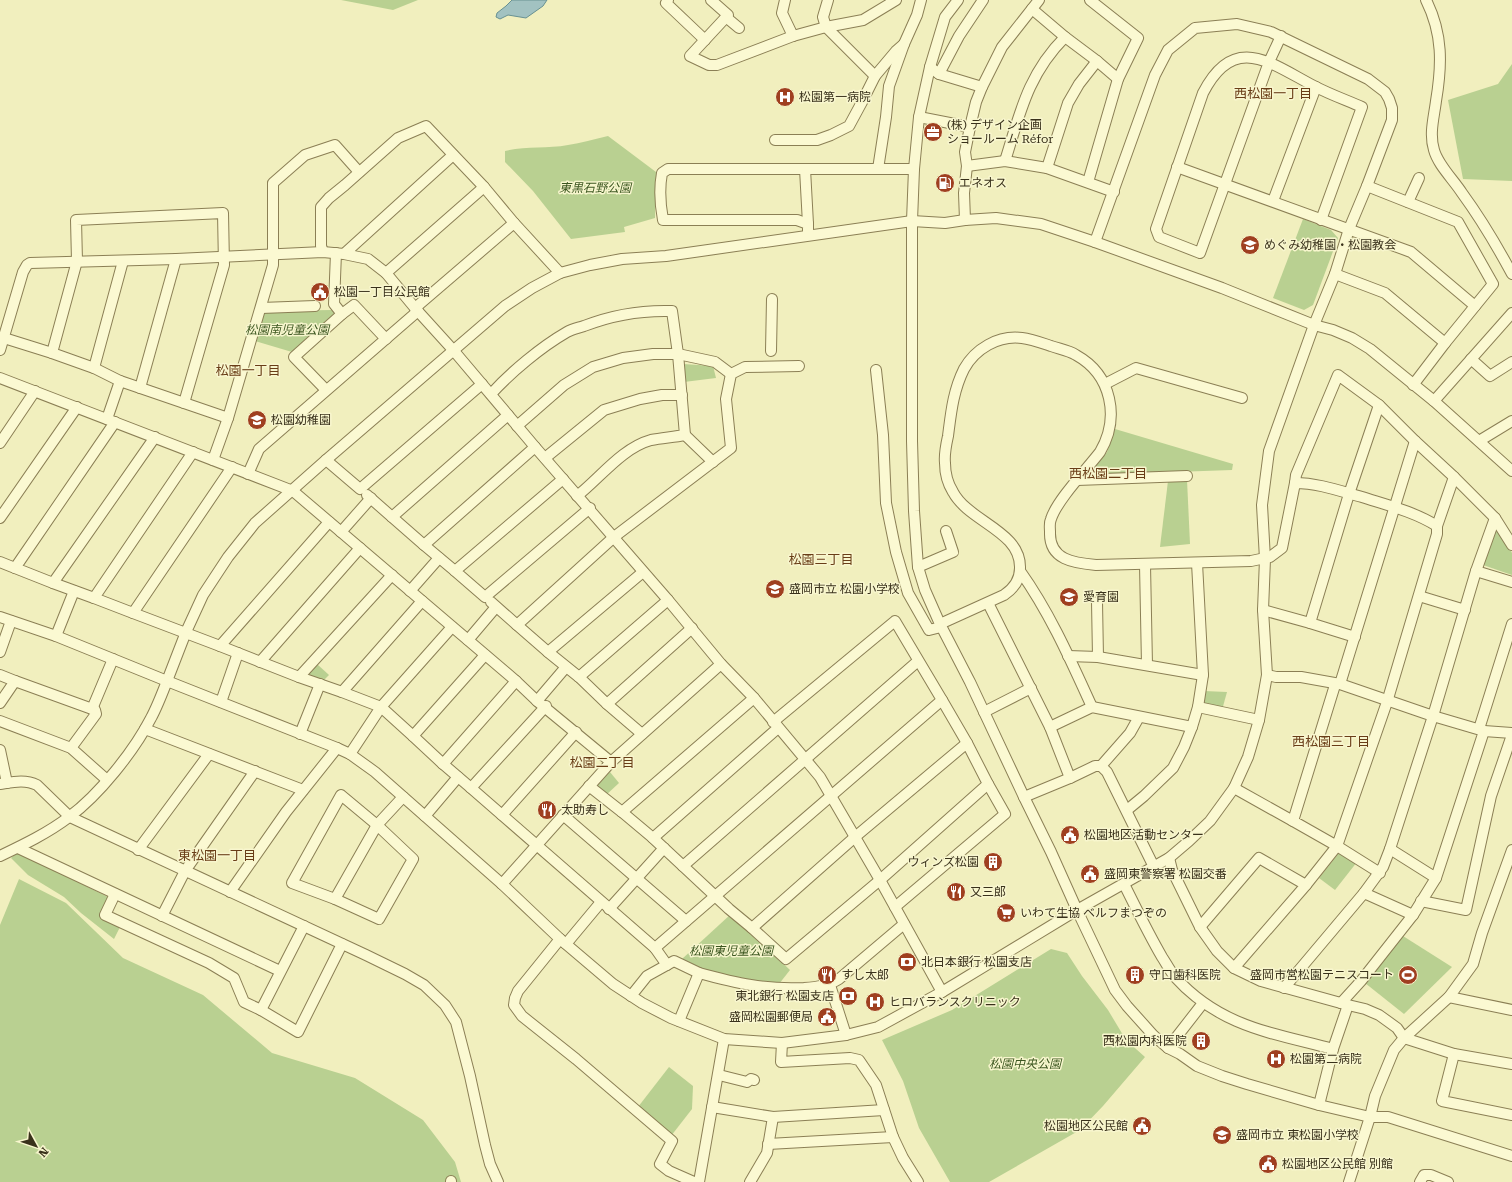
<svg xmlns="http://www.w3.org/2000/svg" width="1512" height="1182" font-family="'Roboto Serif','Noto Sans JP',serif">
<rect width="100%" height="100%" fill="#f1efbe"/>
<g fill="#b9d091">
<path d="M 341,0 L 418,0 L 393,10 Z"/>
<path d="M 1512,64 L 1512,181 L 1463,179 L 1448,100 L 1498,84 Z"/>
<path d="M 608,136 L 656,172 L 655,218 L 624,227 L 625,232 L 571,239 L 533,191 L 505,162 L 505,151 C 525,146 547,149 568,145 C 581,143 594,139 608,136 Z"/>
<path d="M 1303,219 L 1331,230 L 1338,238 L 1313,305 L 1304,310 L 1273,298 Z"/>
<path d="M 332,310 L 335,313 L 292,352 L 255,341 L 263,314 L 266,311 Z"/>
<path d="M 683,364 L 713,366 L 716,378 L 684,382 Z"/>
<path d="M 1115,429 L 1233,464 L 1232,470 L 1089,475 L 1107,452 Z"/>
<path d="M 1187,480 L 1190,544 L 1160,547 L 1168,481 Z"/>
<path d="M 1501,530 L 1512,553 L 1512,575 L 1483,565 L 1494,531 Z"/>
<path d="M 317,664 L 329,675 L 322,682 L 306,676 Z"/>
<path d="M 1204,691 L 1227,692 L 1222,710 L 1201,706 Z"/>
<path d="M 610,772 L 619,783 L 605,796 L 596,787 Z"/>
<path d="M 18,852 L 110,898 L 102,915 L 120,927 L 114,939 L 81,913 L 64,897 L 28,875 L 11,858 Z"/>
<path d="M 1339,853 L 1357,862 L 1335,890 L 1319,878 Z"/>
<path d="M 19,879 L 66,903 L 123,958 L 203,995 L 272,1053 L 355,1078 L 423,1120 L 455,1162 L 461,1182 L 0,1182 L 0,925 Z"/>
<path d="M 731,914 L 790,970 L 779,984 L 726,977 L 701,968 L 682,959 Z"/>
<path d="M 1403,936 L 1452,967 L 1404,1014 L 1365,983 Z"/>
<path d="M 1051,949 L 1067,953 L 1082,976 L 1108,1010 L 1126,1040 L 1145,1057 L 1103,1106 L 1080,1130 L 989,1182 L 950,1182 L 919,1128 L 903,1081 L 882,1040 L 952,1010 Z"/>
<path d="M 669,1067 L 693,1086 L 692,1109 L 671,1136 L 638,1107 Z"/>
</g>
<path fill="#a2c2c1" stroke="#689191" d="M 512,0 L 547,0 L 543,6 L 526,18 L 508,15 L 500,19 L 496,17 L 497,13 L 506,6 Z"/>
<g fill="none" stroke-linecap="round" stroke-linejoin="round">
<g stroke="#8b7f55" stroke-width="12">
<g id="minor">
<path d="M 668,0 L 666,3 L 705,40"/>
<path d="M 711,0 L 728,15 L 690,56 L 709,65 L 717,65 L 793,36 L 826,27 L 863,20 L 896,0"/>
<path d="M 785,0 L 782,13 L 793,36"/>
<path d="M 828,0 L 823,17 L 826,27 L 875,76"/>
<path d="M 1426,0 C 1443,34 1442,65 1436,101 C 1434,117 1429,134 1434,150 C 1438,165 1453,179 1462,193 C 1481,219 1497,246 1512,274"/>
<path d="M 727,18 L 739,28"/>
<path d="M 1281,36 L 1269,62 L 1200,253 L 1159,237 L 1156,229 L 1203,93 C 1234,32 1270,63 1314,86 C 1329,94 1346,100 1362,107 L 1321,220"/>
<path d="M 1065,37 L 1097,61"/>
<path d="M 930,67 L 939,74 L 959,36 L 983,0"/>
<path d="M 939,74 L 982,87"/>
<path d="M 919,117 L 970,127"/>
<path d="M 775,140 L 817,140 L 831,135 L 849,126 L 862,102 L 875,76 L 896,51 L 904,44"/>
<path d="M 1005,161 C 1020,113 1028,74 1065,37 L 1032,9"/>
<path d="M 967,166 L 1005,161 L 1047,168 L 1114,192"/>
<path d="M 1177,167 L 1411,252 L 1475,306"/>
<path d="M 1047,168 L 1068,103 L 1079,84 L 1097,61 L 1118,79"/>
<path d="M 805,169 L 808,224"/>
<path d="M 878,169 L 886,117 L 889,86 L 904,44 L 917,15 L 921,0"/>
<path d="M 1088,182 L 1118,79 L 1138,38 L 1090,0"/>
<path d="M 484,187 L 514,223"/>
<path d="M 1273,201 L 1316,87"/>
<path d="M 1408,202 L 1419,178"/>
<path d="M 965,220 L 964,193 L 967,166 L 965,152 L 970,127 L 976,102 L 982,87 L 1002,47 L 1039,0"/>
<path d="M 808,235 L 808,224 L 797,220 L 663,220 C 660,204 659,189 662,173 L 668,169 L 914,169"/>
<path d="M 1095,242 L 1155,75 L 1168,50 L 1195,28 L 1237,24 L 1271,32 L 1368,79 L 1385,92 L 1389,99 L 1392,108 L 1392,120 L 1367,186 L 1349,229 L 1335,274 L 1314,325 L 1269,451 L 1262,505 L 1265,559 L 1263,610 L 1267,675 L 1259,720 L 1248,757 L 1234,788 L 1210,821 L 1189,841 L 1169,858 L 1077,910 L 1115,990 L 1127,1006 L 1153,1035 L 1168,1048 L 1180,1054 L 1197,1066 L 1222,1076 L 1247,1084 L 1319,1105 L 1370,1117 L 1388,1117 L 1512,1156"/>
<path d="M 323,252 L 321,246 L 321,207 L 329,198 L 345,185 L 398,138 L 426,126 L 484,187 L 386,273"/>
<path d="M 336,253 L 334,304 L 342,314"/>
<path d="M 344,254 L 453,155"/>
<path d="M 123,261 L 94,368 L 52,353 L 77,261 L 76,220 L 223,213 L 224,265 L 184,403"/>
<path d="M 1335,274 L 1385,293 L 1445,343 L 1493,284 L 1458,222 L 1367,186"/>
<path d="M 261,308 L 315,306"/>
<path d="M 415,308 L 514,223 L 560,273"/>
<path d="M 4,338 L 52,353"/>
<path d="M 0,350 L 23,272 L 27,265 L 30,263 L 176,259 L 323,252 L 344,254 L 368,259 L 386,273 L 415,308 L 454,351 L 535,447 L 668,600 L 721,664 L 754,698 L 820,777 L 880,880 L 942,992"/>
<path d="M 771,351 L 772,299"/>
<path d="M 1471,359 L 1490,376 L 1512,362"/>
<path d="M 94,368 L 120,381 L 107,419"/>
<path d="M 876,370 L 883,435 L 886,503 L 896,552 L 908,593 L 929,630 L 941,627"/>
<path d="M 0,378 L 293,491 L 516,681 L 537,701 L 611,762"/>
<path d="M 120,381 L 228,418 L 273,265 L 273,183 L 305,155 L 335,145 L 359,172"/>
<path d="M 1105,384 L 1136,368 L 1242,398"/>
<path d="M 1413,385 L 1445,343"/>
<path d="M 140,388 L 176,259"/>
<path d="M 326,390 L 294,357 L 342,314 L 354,305 L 386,339"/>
<path d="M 491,394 C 511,372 541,347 567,332 C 572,329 578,328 584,326 C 612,315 641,310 672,311 L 678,354 L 685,435 C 674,437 662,438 651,440 C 622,448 600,478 577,496"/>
<path d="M 1434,401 L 1512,313"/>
<path d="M 1379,405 L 1415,441"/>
<path d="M 508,415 L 392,517 L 424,545 L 535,447"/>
<path d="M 115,422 L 15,568 L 53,583 L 155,437"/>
<path d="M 517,426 L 564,385 L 593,367 L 623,358 L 653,354 L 678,354 L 715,362 L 731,374"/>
<path d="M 685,435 L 713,462"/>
<path d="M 1479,441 L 1512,421"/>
<path d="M 0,443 L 35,391"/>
<path d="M 193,452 L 94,598 L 133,613 L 232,467"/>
<path d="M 545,458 L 604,410 L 640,399 L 662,395 L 682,395"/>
<path d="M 213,460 L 228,418"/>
<path d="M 326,460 L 360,489 L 482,384"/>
<path d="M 248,474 L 259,449 L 418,311"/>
<path d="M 1454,477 L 1495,518 L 1512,545"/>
<path d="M 563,479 L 455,571 L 485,597 L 590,508"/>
<path d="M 1077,480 L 1187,476"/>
<path d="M 1295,483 L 1296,475 L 1338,375 L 1379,405 L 1349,494 L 1310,623 L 1355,637"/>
<path d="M 367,495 L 392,517"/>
<path d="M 0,518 L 77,407"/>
<path d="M 341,532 L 371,498"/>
<path d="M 424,545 L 455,571"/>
<path d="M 0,562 L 15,568"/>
<path d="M 1145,565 L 1147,665"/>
<path d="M 918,567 L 953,552 L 946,531"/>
<path d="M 1020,571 C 1050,613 1071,661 1092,707"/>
<path d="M 1476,571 L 1512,582"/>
<path d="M 643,572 L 548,652 L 517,625 L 614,537 L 731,448 L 726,399 L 731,374 L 745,367 L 799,366"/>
<path d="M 53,583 L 94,598"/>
<path d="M 410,591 L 439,558"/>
<path d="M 1419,596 L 1465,610"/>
<path d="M 668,600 L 579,677 L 607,704 L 692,628"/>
<path d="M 422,601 L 342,692 L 381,707 L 452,627"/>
<path d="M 491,602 L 517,625"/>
<path d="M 1097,602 L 1098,657"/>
<path d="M 988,603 L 1050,727 L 1070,778"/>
<path d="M 1263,610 L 1310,623"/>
<path d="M 133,613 L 220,646 L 329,522"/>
<path d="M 0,617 L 56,636 L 167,681 L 186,632 L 203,595 L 228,557 L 255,523 L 326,460 L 505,306 L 532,288 L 560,273 L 590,265 L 622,259 L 666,256 L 912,221 L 945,223 L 965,220 L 996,218 L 1041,224 L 1095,242 L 1222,288 L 1314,325 L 1333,330 L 1352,338 L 1370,349 L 1434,401 L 1512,471"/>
<path d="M 940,624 L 1004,595 C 1013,589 1020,580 1020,568 C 1021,531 969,522 953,492 C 948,484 945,473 945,463 C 944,454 946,445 948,436 C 951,413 953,391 964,369 C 975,349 998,335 1022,338 C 1031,339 1042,343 1051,346 C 1059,349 1068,350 1076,355 C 1112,375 1120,418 1100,452 C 1087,469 1057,500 1051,519 C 1049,523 1050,528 1050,532 C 1049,560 1074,563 1096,565 L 1251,561 L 1270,557 L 1282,548 L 1295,483 C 1318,483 1340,491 1362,497 C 1387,505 1415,512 1437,526 L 1437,534 L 1387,702 L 1337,846 L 1293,821 L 1335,685"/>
<path d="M 56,636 L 74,591"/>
<path d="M 468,640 L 496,607"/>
<path d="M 220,646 L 299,677 L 392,575"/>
<path d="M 0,652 L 11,621"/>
<path d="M 548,652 L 579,677"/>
<path d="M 485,655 L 413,736 L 443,764 L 516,681"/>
<path d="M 1068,656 L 1098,657 L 1203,675"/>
<path d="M 260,662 L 360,548"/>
<path d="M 0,675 L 15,681"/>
<path d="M 1267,675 L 1276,677 L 1301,677 L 1340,684 L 1433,716 L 1484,731 L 1436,878 L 1390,849 L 1433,716 L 1476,571 L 1495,518"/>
<path d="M 299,677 L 342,692"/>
<path d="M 1340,684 L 1415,441 L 1454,477 L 1437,526"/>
<path d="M 754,698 L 622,812 L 653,838 L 778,728"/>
<path d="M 942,700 L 967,743"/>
<path d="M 537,701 L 566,667"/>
<path d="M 221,702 L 238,653"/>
<path d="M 0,703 L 15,681 L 95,710 L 96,714 L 71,748"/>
<path d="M 607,704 L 642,734"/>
<path d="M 546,706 L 471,788 L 502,815 L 576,732"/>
<path d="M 1198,707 L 1259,720"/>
<path d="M 92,709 L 113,659"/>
<path d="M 984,712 L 1031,688"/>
<path d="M 0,721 L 71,748 L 107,780"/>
<path d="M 1050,727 L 1092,707 L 1192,727"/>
<path d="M 145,729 L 303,790"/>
<path d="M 1479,729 L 1512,624"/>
<path d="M 1484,731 L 1512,733"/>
<path d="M 300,734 L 320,684"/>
<path d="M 967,743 L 988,784 L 880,880 L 786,959 L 752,928 L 855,837 Z"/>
<path d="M 0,750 L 7,783"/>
<path d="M 350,754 L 381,707 L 413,736"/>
<path d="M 443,764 L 471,788"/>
<path d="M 1101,766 L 1130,733 L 1139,717"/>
<path d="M 0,784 C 13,782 25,779 37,785 L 70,817 L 366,955 L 405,974 L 424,985 L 445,1005 L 456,1022 L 470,1076 L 485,1145 L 490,1164 L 498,1182"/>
<path d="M 589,786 L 622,812"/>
<path d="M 1234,788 L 1293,821"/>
<path d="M 341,795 L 377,825 L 413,859 L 379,919 L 335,899 L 292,883 Z"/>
<path d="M 1024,797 L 1070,778 L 1095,766 L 1101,766 L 1107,772 L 1154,867"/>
<path d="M 1127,810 L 1144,796 L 1173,768 L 1184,747 L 1192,727 L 1198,707 L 1203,675 L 1197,563"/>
<path d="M 502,815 L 655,948 L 942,700 L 895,621 L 773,722"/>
<path d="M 563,815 L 686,921"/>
<path d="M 425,816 L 458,777"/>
<path d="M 653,838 L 683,866"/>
<path d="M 18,848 L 280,971"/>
<path d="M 138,850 L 209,754"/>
<path d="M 0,856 C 23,845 48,833 69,817 C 99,795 134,751 151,718 C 157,707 162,694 167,681 L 337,748 L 350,754 L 375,772 L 502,884 L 560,939 L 613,984 L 642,1003 L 671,1018 L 724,1039 L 782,1043 L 846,1035 L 878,1027 L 942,992 L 1077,910 L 1051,852 L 1024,797 L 970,682 L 940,624 L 925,590 L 918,567 L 914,511 L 912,441 L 912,221 L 914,169 L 919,117 L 930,67 L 945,17 L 958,0"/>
<path d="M 1169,858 L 1172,870 L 1200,927 L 1217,951 L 1234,968 L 1261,981 L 1348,1005 L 1365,1009 L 1379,1015 L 1397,1028 L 1404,1038 L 1454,1054 L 1512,1064"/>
<path d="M 502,884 L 611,762 L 721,664"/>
<path d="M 1124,884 C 1136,908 1148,933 1162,957 C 1166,963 1170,971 1175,977 C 1220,1027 1273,1033 1333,1049 L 1348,1005"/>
<path d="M 1306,885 L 1337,846 L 1380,873"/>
<path d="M 230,892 L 286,812 L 337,748"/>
<path d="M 1364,893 L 1383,867 L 1390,849"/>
<path d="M 115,894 L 105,915 L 209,963 L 234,978 L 244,1002 L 261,1010"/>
<path d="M 335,899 L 377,825 L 403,797"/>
<path d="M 1421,901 L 1466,910 L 1491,796 L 1512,735"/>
<path d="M 895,907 L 1005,814 L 988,784"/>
<path d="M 609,909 L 664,848"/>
<path d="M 1413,915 L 1436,878"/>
<path d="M 162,916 L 185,871 L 255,771"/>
<path d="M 304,926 L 261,1010 L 298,1032 L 342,944"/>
<path d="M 1200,927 L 1259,858 L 1306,885 L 1234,968"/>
<path d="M 752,928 L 729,909 L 683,866 L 918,661"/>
<path d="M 560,939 L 518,991 L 515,998 L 514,1005 L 522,1016 L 576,1059 L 672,1141 L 660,1164 L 669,1171 L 694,1182"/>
<path d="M 566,944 L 601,902"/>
<path d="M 655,948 L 667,965"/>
<path d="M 830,985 L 846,1035"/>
<path d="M 1284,988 L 1364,893 L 1413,915 L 1361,981 L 1341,1003"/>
<path d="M 631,996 L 647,976 L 674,961 L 699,973"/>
<path d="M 1449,997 L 1512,1010"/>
<path d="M 679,1021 L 699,973 C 736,983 765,990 804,988 C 817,987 828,986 839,979 L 904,924"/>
<path d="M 782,1043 L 781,1062 L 850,1058 L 859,1060 L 876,1085 L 893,1137 L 903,1158 L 918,1182"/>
<path d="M 1168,1048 L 1203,1003"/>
<path d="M 1454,1054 L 1442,1101 L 1512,1115"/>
<path d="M 719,1075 L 747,1082 L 751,1079 L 754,1080"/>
<path d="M 1319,1105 L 1333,1049"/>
<path d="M 712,1107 L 773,1117 L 884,1110"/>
<path d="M 768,1144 L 893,1137"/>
<path d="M 451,1181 L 451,1182"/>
<path d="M 699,1182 L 724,1039"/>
<path d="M 750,1182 L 767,1153 L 773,1117"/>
<path d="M 1349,1182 L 1370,1117 L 1375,1096 L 1394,1050 L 1404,1038 L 1449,997 L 1473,964 L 1482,933 L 1512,850"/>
<path d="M 1420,1182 L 1424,1175 L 1431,1175 L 1448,1182"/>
</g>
</g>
<use href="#minor" stroke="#fbf9d2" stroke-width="10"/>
</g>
<defs>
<g id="hospital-disc" transform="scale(1)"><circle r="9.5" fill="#9f3f20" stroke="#f8f6ce"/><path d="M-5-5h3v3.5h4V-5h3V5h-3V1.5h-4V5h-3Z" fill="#fff"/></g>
<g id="office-disc" transform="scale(1)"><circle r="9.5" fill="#9f3f20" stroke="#f8f6ce"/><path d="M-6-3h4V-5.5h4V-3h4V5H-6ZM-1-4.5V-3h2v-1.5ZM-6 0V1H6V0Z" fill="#fff"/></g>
<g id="fuel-disc" transform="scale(1)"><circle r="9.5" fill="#9f3f20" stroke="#f8f6ce"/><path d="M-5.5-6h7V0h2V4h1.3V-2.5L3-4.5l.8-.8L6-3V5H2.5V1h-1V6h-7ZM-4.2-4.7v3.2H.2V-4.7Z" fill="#fff"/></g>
<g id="school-disc" transform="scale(1)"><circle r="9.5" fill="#9f3f20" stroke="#f8f6ce"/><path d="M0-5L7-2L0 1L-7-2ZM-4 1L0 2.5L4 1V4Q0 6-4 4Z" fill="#fff"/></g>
<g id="civic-disc" transform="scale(1)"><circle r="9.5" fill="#9f3f20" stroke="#f8f6ce"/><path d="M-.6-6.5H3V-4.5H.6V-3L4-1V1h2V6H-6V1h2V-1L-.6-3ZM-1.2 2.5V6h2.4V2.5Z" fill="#fff"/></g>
<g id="restaurant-disc" transform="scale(1)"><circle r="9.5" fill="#9f3f20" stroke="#f8f6ce"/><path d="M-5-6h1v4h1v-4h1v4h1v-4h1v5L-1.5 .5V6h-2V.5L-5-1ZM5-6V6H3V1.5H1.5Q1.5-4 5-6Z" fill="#fff"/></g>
<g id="building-disc" transform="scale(1)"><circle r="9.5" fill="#9f3f20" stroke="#f8f6ce"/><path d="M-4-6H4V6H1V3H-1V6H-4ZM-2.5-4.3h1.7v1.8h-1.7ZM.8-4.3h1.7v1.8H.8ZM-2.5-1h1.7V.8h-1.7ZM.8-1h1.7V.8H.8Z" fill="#fff"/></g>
<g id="supermarket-disc" transform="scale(1)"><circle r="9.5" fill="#9f3f20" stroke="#f8f6ce"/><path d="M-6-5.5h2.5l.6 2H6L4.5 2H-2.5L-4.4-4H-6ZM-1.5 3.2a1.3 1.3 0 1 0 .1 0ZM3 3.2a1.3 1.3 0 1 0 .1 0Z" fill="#fff"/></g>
<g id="bank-disc" transform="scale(1)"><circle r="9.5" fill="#9f3f20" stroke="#f8f6ce"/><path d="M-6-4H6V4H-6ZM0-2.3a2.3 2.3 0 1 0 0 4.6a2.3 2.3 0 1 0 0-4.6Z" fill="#fff"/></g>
<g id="stadium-disc" transform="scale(1)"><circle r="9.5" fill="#9f3f20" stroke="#f8f6ce"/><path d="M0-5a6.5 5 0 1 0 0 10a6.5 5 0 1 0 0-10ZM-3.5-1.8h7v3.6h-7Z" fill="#fff"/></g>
</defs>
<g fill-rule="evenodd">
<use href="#hospital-disc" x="785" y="97"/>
<use href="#office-disc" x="933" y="132"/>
<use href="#fuel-disc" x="945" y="183"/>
<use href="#school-disc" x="1250" y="245"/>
<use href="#civic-disc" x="320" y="292"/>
<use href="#school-disc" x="257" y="420"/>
<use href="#school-disc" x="775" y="589"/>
<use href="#school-disc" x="1069" y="597"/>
<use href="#restaurant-disc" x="547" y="810"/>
<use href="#civic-disc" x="1070" y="835"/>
<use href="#building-disc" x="993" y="862"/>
<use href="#civic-disc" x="1090" y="874"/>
<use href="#restaurant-disc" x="956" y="892"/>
<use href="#supermarket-disc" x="1006" y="913"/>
<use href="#bank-disc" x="907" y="962"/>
<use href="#restaurant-disc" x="827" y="975"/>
<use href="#building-disc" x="1135" y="975"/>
<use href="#stadium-disc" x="1408" y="975"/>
<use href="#bank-disc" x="848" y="996"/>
<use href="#hospital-disc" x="875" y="1002"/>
<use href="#civic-disc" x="827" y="1017"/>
<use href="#building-disc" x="1201" y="1041"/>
<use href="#hospital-disc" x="1276" y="1059"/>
<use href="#civic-disc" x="1142" y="1126"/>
<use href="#school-disc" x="1222" y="1135"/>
<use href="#civic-disc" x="1268" y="1164"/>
</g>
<g text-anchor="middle" stroke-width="3" stroke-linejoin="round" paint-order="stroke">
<g font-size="12" fill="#39311b" stroke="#f8f6ce" text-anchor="start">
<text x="799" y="101">松園第一病院</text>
<text x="947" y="129">(株) デザイン企画<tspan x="947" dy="14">ショールーム Réfor</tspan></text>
<text x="959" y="187">エネオス</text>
<text x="1264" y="249">めぐみ幼稚園・松園教会</text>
<text x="334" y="296">松園一丁目公民館</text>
<text x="271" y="424">松園幼稚園</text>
<text x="789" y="593">盛岡市立 松園小学校</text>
<text x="1083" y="601">愛育園</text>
<text x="561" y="814">太助寿し</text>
<text x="1084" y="839">松園地区活動センター</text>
<text x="979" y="866" text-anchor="end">ウィンズ松園</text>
<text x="1104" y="878">盛岡東警察署 松園交番</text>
<text x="970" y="896">又三郎</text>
<text x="1020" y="917">いわて生協 ベルフまつぞの</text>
<text x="921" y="966">北日本銀行 松園支店</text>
<text x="841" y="979">すし太郎</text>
<text x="1149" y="979">守口歯科医院</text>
<text x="1394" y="979" text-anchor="end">盛岡市営松園テニスコート</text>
<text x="834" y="1000" text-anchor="end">東北銀行 松園支店</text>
<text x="889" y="1006">ヒロバランスクリニック</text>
<text x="813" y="1021" text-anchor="end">盛岡松園郵便局</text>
<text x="1187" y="1045" text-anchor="end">西松園内科医院</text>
<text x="1290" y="1063">松園第二病院</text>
<text x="1128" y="1130" text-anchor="end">松園地区公民館</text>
<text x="1236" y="1139">盛岡市立 東松園小学校</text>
<text x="1282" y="1168">松園地区公民館 別館</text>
</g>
<g font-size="12" font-style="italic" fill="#3c5720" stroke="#f8f6ce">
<text x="595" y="192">東黒石野公園</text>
<text x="287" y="334">松園南児童公園</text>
<text x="731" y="955">松園東児童公園</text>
<text x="1025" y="1068">松園中央公園</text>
</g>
<g font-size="13" fill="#693d17" stroke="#f8f6ce">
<text x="1273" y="98">西松園一丁目</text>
<text x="248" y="375">松園一丁目</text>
<text x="1108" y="478">西松園二丁目</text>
<text x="821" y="564">松園三丁目</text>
<text x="1331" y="746">西松園三丁目</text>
<text x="602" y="767">松園二丁目</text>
<text x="217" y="860">東松園一丁目</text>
</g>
</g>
<g transform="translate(36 1146) rotate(130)" stroke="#f8f6ce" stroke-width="3" paint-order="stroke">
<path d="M0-3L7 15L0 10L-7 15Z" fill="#39311b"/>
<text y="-6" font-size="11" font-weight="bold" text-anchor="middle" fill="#39311b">N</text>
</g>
</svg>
